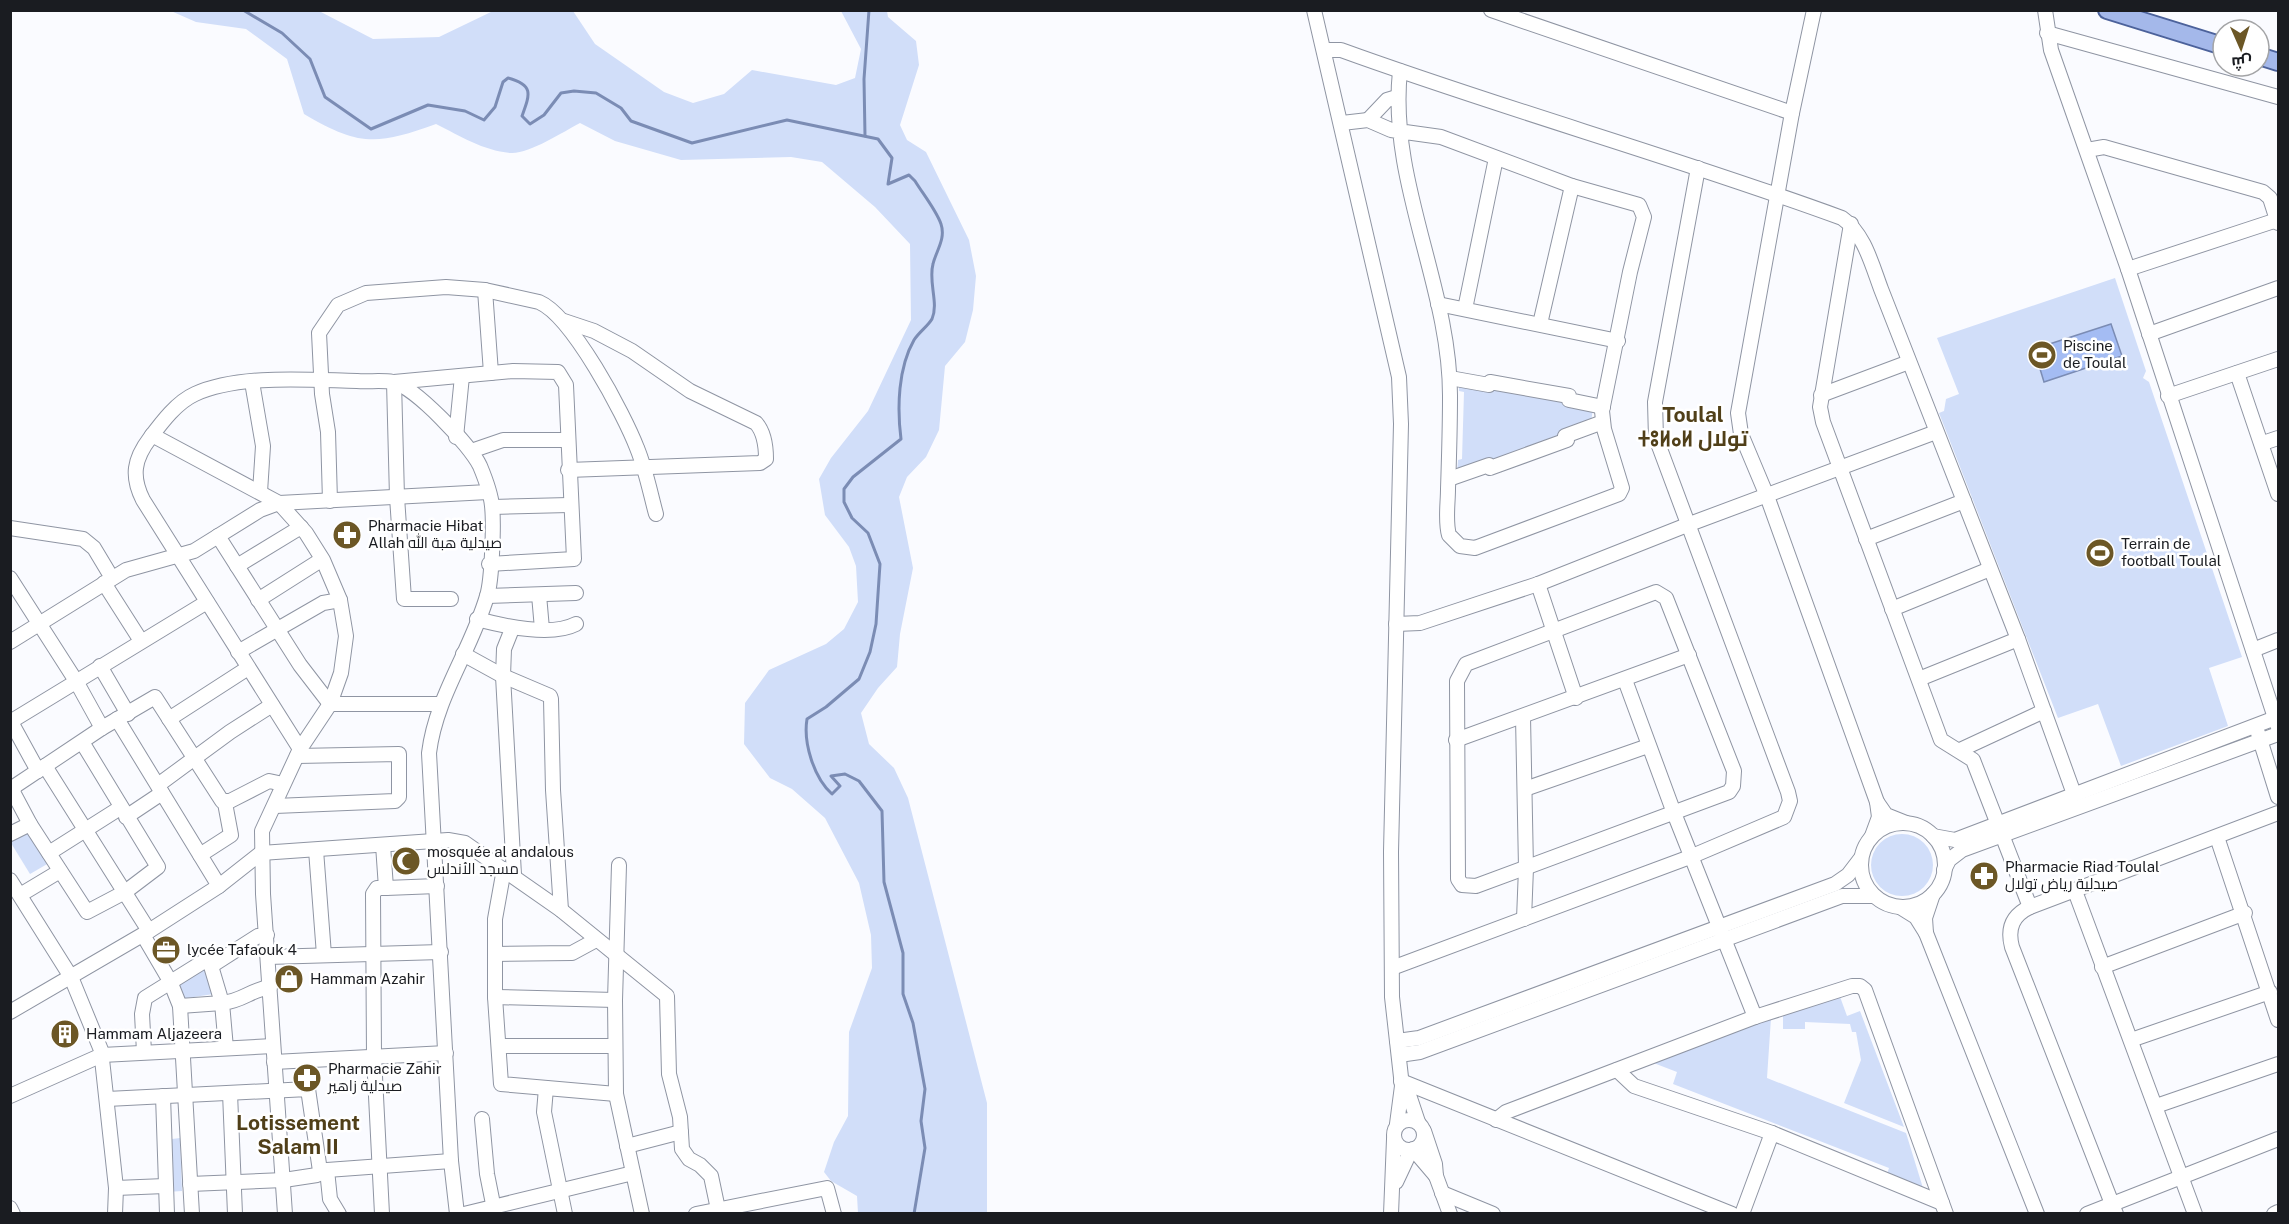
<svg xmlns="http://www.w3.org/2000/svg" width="2289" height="1224" font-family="'Public Sans',Cairo,'Noto Sans Tifinagh',sans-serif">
<rect width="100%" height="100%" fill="#fafbff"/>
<g fill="#d1def9">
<path d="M 171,11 L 319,11 L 373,39 L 439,37 L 493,11 L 573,11 L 595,44 L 664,92 L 693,103 L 724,94 L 752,70 L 836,85 L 855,78 L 861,49 L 841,11 L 887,11 L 888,17 L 916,41 L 919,65 L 900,125 L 907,140 L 926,152 L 969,240 L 976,276 L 973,310 L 965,342 L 945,366 L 939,430 L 926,457 L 907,477 L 899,497 L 913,568 L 900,634 L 897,667 L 878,688 L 861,713 L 869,744 L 894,768 L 908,798 L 987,1103 L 987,1213 L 858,1213 L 857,1196 L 831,1181 L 824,1172 L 834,1142 L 848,1116 L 849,1032 L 872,968 L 871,935 L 859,883 L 825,818 L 792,789 L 770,778 L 744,744 L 745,703 L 769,670 L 826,644 L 844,629 L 858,602 L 856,566 L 849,547 L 825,515 L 819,479 L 831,458 L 868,411 L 911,320 L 910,244 L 875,207 L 822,162 L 791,157 L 681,160 L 615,141 L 580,123 C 563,132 529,154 511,153 C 484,151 460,136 436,124 C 377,145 360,147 304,114 L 287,59 L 246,29 L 196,22 Z"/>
<path d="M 2115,278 L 2146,371 L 2143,378 L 2149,382 L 2242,657 L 2209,668 L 2228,726 L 2121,766 L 2098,704 L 2058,718 L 1939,413 L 1944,411 L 1946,399 L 1959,394 L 1937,338 Z"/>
<path d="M 1459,383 L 1493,385 L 1593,408 L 1591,423 L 1563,438 L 1457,472 L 1458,460 L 1462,459 L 1464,392 L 1459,391 Z"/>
<path d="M 25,826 L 49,863 L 30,874 L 11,843 L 11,836 Z"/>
<circle cx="1902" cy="865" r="31"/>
<path d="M 205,965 L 220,993 L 181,999 L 176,983 Z"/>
<path d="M 1839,994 L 1847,1016 L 1860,1011 L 1904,1127 L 1844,1103 L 1861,1060 L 1856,1032 L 1852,1032 L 1850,1024 L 1805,1022 L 1805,1029 L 1783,1029 L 1783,1015 Z"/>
<path d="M 1771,1018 L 1767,1078 L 1906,1133 L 1923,1188 L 1887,1174 L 1889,1168 L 1673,1084 L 1677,1072 L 1651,1062 Z"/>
<path d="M 180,1138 L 182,1191 L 167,1192 L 164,1140 Z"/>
</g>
<path fill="#a4bcf3" stroke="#7b8cb4" stroke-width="1.5" d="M 2111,324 L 2122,356 L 2044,382 L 2034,349 Z"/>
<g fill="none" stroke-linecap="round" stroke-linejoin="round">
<g stroke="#7b8cb4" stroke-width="3">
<path d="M 243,10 L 282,33 L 310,59 L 325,97 L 371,129 L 428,105 L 465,111 L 484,120 L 495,107 L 503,82 L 508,78 C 534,85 530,94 522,116 L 530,124 L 544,115 L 561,93 L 574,91 L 596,93 L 621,108 L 631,121 L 692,143 L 787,120 L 878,139 L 892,158 L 888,184 L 909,175 L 915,181 C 923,194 936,210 941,224 C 946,239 936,251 933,264 C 928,282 939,303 932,319 C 928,326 919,332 914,340 C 898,368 897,408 901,439 L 853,477 L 844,489 L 844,502 L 852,518 L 868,533 L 880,564 L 876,624 L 870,652 L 859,679 L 826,707 L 807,719 C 803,743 814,778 832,794 L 840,786 L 831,776 L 845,774 L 859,781 L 882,811 L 884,882 L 903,953 L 903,994 L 913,1023 L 925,1089 L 921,1121 L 925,1148 L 914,1214"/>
<path d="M 865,136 L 864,79 L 869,10"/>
</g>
<g stroke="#8f95a3" stroke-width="16">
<g id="minor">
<path d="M 1314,10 L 1399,377 L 1401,424 L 1391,852 L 1392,997 L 1402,1086 L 1397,1124"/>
<path d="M 1491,10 L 1792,113"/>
<path d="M 1814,10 L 1792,113 L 1738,413 L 1741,434 L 1767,496 L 1877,802"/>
<path d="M 2045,10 L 2051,50 L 2128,269 L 2278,727"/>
<path d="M 2047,33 L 2278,97"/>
<path d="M 1325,50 L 1341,50 C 1506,110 1676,157 1842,218 C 1864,233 1872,265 1881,289 L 2018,639 L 2074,794"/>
<path d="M 1368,120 L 1387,100 L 1397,97"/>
<path d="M 1342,123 L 1368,120 L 1391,130 L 1441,137 L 1572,186 L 1639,205 L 1644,217 L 1630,272 L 1602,411 L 1604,429 L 1622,488 L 1619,494 L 1475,548 L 1460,546 L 1449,535 C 1445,521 1448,504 1448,489 C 1449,459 1450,429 1450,398 C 1451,288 1388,182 1400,71"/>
<path d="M 2087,150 L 2104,147 L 2263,192 L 2270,198 L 2278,223"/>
<path d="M 1851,224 L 1820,407 L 1823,422 L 1941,740 L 1973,760 L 2030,907"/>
<path d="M 2128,269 L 2277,220"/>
<path d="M 485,290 L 491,373"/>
<path d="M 1438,304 L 1618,341"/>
<path d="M 1465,309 L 1496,158"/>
<path d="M 564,321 L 594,331 L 632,351 L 690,391 L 756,423 C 764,432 766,447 766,459 L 760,463 L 568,470"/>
<path d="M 1540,324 L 1572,186"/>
<path d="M 2149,334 L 2278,288"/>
<path d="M 2237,373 L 2278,494"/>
<path d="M 1450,378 L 1489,385 L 1490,382 L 1569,396 L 1569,400 L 1603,407"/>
<path d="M 252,382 L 263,446 L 260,492"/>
<path d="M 1821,395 L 1909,362"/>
<path d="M 2168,396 L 2278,359"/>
<path d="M 152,435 L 279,503 L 306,533 L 323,560 L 340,600 L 346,636 L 341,673 L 330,704 L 300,749 L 262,831 L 263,894 L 285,1214"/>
<path d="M 456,437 L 462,376"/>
<path d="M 2263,443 L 2278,438"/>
<path d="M 471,451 L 503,440 L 567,440"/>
<path d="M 1449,479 L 1489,465 L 1490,468 L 1567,440 L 1565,436 L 1603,422"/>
<path d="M 330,501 L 328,432 L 322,394 L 319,333 L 338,305 L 366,293 L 446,287 L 485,290 L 539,302 C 572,316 624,414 637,448 C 646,470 650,492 656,514"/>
<path d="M 493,507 L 569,505"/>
<path d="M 10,528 L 83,539 L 94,548 L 112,578"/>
<path d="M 218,536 L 300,665 L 330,704 L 440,704"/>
<path d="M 1866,539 L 1964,501"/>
<path d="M 237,566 L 301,527"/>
<path d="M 10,578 L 76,681 L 102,728"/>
<path d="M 104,583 L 141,641"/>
<path d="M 1538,584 L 1576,698"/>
<path d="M 1656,592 L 1666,598 L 1734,771 L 1733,786 L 1729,792 L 1476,886 L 1462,885 L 1458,879 L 1457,681 L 1466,664 Z"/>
<path d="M 539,595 L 542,629"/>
<path d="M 487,596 L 576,593"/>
<path d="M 451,599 L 404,599 L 397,497 L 394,382 L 513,371 L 558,372 L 566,385 L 574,559 L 489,564"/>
<path d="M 258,600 L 321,560"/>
<path d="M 1892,609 L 1990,569"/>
<path d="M 477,619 C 503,626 551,637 576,624"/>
<path d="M 1396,624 L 1420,623 L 1538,584 L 1687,525 L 1936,432"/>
<path d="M 512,629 L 504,649 L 503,676 L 514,875"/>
<path d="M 10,642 L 126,570 L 194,551 L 260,510 L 279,503 L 488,492"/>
<path d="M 2253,650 L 2278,640"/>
<path d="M 238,652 L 323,603 L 340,600"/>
<path d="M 463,654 L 503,676 L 550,696 L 551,699 L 553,790 L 561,910"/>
<path d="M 100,666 L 128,714"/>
<path d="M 1919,679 L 2018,639"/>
<path d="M 1625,680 L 1674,813 L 1755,1017"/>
<path d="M 1523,717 L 1526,868 L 1524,919"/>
<path d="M 117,719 L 219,886"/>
<path d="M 169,719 L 248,668"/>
<path d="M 10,720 L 38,771"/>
<path d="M 10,722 L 207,602"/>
<path d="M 2258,733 L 2278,797"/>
<path d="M 1456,740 L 1689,655"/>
<path d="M 82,742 L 158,867 L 125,892 L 87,912 L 30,824 L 13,792 L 15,786 L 102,728 L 155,697 L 222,801 L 230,801 L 269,781 L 283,784"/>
<path d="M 300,749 L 143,500 C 131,476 134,459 150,438 C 162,422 177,402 195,394 C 239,374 309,380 357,381 C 368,382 382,380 393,382 C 415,387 470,445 480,466 C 485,478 491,495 492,506 C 494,524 492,580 487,596 C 471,651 436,696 429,753 L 451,1161 L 457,1214"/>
<path d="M 1960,750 L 2044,711"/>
<path d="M 45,766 L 149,931"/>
<path d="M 158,785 L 230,732 L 272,705"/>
<path d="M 1525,789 L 1648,746"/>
<path d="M 275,806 L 395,801 L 399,797 L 399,754 L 297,756"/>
<path d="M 126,817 L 162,793"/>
<circle cx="1903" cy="865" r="42"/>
<path d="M 10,834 L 30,824"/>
<path d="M 1872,836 L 1879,817 L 1877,802 L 1886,815 L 1906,823"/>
<path d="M 1933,836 L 1955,840 L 2278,717"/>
<path d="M 2217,837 L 2278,1020"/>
<path d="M 316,850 L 324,955"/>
<path d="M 49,853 L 120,808"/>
<path d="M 200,855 L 231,835 L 225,803"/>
<path d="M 619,865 L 615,1000 L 616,1094 L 642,1214"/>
<path d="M 504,869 L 495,919 L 495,997 L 501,1084 L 616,1094"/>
<path d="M 1944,870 L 1949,860 L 1962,850 L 2278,734"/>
<path d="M 10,880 L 71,977 L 101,1050 L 116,1188 L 115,1214"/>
<path d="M 386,888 L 437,886"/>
<path d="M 2075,891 L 2195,1214"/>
<path d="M 20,895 L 60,871"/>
<path d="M 1900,907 L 1916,917 L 1926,933 L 1925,918 L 1933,894"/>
<path d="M 1926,933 L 2037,1214"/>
<path d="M 143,935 L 170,981 L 180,1006 L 192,1214"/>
<path d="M 495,954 L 572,953 L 596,940"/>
<path d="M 268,957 L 441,952"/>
<path d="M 2102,967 L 2245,913"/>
<path d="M 1392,968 L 1690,857 L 1784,817 L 1790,801 L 1788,792 L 1656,438 L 1655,402 L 1698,168"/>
<path d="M 495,997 L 615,1000"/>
<path d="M 180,1006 L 222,1003 L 211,966"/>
<path d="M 10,1012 L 149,931 L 219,886 L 261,853 L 448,840 L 465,843 L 561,910 L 667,996 L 669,1074 L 680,1117 L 682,1149 L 689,1159 L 700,1165 L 711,1176 L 719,1214"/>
<path d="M 2131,1040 L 2270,992"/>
<path d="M 1397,1041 L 1419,1038 L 1835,884 L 1848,875 L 1861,858"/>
<path d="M 499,1046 L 614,1046"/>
<path d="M 226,1048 L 222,1003 C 243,1001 250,990 270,987"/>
<path d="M 144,1052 L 142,1014 L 145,998 L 206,960 L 211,966 L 258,936 L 267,935"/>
<path d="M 1399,1055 L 1420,1052 L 1842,896 L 1874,896"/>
<path d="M 274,1062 L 446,1053"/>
<path d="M 1617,1070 L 1634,1086 L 1772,1133 L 1942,1203"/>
<path d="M 1401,1081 L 1732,1214"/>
<path d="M 1402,1086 L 1408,1092 L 1418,1122"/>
<path d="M 546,1088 L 544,1112 L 565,1214"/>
<path d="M 230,1093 L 235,1214"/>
<path d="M 10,1096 L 102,1055 L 273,1046"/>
<path d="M 163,1096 L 167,1214"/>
<path d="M 107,1099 L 308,1089 L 320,1171"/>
<path d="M 2156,1106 L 2278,1064"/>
<path d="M 482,1119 L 487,1174 L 495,1214"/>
<circle cx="1409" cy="1135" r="15"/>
<path d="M 1496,1120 L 1506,1112 L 1755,1017 L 1852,986 L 1860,986 L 1865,990 L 1946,1214"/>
<path d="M 1424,1131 L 1435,1164 L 1436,1176 L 1450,1214"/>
<path d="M 627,1146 L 681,1132"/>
<path d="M 1413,1149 L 1436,1176"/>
<path d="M 327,1170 L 330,1199 L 339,1214"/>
<path d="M 1396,1182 L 1411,1150"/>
<path d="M 190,1184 L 284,1180 L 317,1175 L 320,1171 L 327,1170 L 451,1161"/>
<path d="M 116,1188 L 165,1186"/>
<path d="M 1442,1193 L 1493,1214"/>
<path d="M 10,1208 L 13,1214"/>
<path d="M 382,1214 L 374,1057 L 373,894 L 377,888 L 386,888 L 383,845"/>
<path d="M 464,1214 L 633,1173"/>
<path d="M 696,1214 L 827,1188 L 834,1214"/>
<path d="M 1391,1214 L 1394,1139"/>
<path d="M 1742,1214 L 1772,1133"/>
<path d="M 2087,1214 L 2278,1139"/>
<path d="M 2116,1214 L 2012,947 C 2007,928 2013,915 2030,907 L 2278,813"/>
<path d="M 2274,1214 L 2278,1212"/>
</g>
</g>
<g stroke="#4c629b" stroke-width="20">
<g id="major">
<path d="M 2107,10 L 2223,46"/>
<path d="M 2259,56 L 2278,62"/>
</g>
</g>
<use href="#minor" stroke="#fff" stroke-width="14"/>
<use href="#major" stroke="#a4b8ea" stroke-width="16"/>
</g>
<defs>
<g id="stadium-disc" transform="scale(1.5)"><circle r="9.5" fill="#6c5726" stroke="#fff"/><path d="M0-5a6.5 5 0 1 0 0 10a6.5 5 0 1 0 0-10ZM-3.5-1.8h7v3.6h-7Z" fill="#fff"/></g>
<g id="pharmacy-disc" transform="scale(1.5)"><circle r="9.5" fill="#6c5726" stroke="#fff"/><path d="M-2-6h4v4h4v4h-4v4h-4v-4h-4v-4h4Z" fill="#fff"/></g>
<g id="mosque-disc" transform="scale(1.5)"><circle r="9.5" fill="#6c5726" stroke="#fff"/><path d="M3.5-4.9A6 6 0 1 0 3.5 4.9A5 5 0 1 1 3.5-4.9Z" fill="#fff"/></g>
<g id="office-disc" transform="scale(1.5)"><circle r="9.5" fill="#6c5726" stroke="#fff"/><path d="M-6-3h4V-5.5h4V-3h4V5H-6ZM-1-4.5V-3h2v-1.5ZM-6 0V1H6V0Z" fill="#fff"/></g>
<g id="shop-disc" transform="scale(1.5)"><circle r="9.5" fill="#6c5726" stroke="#fff"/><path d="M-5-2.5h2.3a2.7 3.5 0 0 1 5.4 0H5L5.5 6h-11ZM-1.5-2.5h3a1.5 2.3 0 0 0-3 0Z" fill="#fff"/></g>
<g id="building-disc" transform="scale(1.5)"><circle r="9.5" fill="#6c5726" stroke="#fff"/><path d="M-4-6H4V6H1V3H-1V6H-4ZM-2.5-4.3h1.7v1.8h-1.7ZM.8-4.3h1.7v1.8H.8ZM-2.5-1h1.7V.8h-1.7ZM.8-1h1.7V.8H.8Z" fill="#fff"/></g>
</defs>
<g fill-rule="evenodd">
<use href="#stadium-disc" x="2042" y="355"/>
<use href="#pharmacy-disc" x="347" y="535"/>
<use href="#stadium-disc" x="2100" y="553"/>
<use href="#mosque-disc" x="406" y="861"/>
<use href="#pharmacy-disc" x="1984" y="876"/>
<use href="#office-disc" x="166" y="950"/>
<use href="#shop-disc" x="289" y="979"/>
<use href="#building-disc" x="65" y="1034"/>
<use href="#pharmacy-disc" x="307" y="1078"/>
</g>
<g text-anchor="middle" stroke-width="5" stroke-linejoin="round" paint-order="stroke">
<g font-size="15" fill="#1a1c21" stroke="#fff" text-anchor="start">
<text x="2063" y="351">Piscine<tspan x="2063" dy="17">de Toulal</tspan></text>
<text x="368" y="531">Pharmacie Hibat<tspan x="368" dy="17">Allah صيدلية هبة الله</tspan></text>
<text x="2121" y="549">Terrain de<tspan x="2121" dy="17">football Toulal</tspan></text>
<text x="427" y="857">mosquée al andalous<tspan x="427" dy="17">مسجد الأندلس</tspan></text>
<text x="2005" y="872">Pharmacie Riad Toulal<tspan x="2005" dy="17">صيدلية رياض تولال</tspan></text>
<text x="187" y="955">lycée Tafaouk 4</text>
<text x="310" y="984">Hammam Azahir</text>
<text x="86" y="1039">Hammam Aljazeera</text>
<text x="328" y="1074">Pharmacie Zahir<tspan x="328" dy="17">صيدلية زاهير</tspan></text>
</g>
<g font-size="21" font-weight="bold" fill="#503f18" stroke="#fff">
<text x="1693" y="422">Toulal<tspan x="1693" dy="24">ⵜⵓⵍⴰⵍ تولال</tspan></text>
<text x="298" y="1130">Lotissement<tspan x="298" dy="24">Salam II</tspan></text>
</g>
</g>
<rect width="2289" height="1224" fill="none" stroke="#1a1c21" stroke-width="24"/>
<g transform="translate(2241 48) rotate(177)"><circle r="28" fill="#ffffff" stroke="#a3a4a6" stroke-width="1.5"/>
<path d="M0-4.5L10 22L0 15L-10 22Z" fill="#6c5726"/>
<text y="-9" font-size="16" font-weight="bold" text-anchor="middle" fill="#1a1c21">ش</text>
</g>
</svg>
